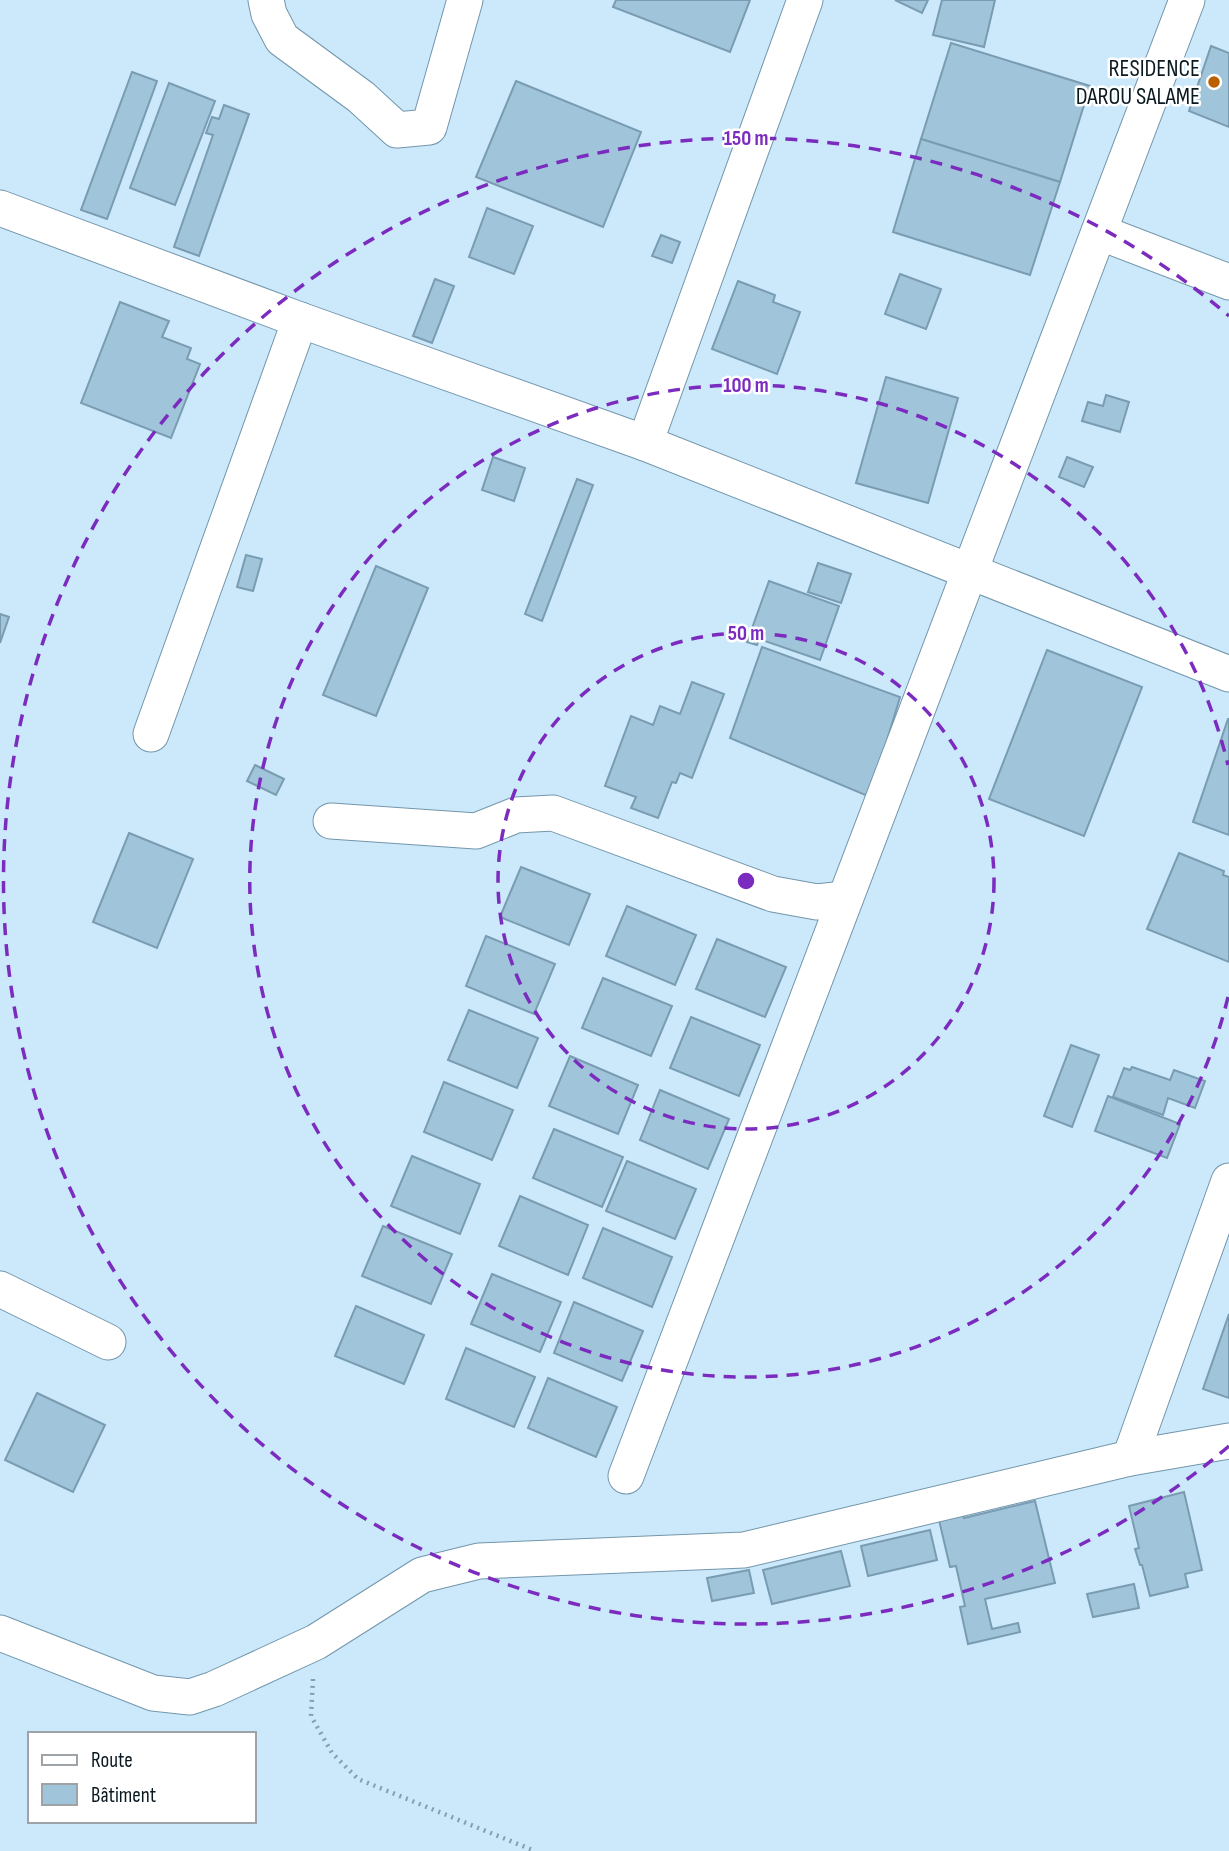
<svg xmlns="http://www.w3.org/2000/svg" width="1229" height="1851" font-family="'Sofia Sans Condensed',sans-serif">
<rect width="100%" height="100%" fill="#cbe9fb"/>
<g fill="#a0c4da" stroke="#799cb2" stroke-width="2">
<path d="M 616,0 L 750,0 L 730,52 L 613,7 Z"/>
<path d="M 895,0 L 928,0 L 922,13 Z"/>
<path d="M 942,0 L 995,0 L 984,47 L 933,35 Z"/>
<path d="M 951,43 L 1090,86 L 1060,182 L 921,139 Z"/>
<path d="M 1211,46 L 1229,53 L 1229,127 L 1189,111 Z"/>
<path d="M 132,72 L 157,81 L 107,219 L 81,210 Z"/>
<path d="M 516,81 L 641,132 L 603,227 L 476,177 Z"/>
<path d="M 169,83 L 215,101 L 175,205 L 130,188 Z"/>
<path d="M 224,105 L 249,114 L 199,256 L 174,247 L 213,135 L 206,133 L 212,117 L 219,119 Z"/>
<path d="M 921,139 L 1060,182 L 1030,275 L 893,232 Z"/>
<path d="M 487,208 L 533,226 L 514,274 L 469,257 Z"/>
<path d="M 661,235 L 680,242 L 672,263 L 652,256 Z"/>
<path d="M 900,274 L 941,289 L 926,329 L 885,314 Z"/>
<path d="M 435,279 L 454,286 L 432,343 L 413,336 Z"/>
<path d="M 738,281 L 775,295 L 773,302 L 800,312 L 777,374 L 712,349 Z"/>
<path d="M 120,302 L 169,321 L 162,337 L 191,348 L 187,359 L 200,364 L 171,438 L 81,403 Z"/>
<path d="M 886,377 L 958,398 L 928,503 L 856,483 Z"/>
<path d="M 1106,395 L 1129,402 L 1120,432 L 1082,421 L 1088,402 L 1103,406 Z"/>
<path d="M 493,457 L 525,468 L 514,501 L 482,490 Z"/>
<path d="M 1067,457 L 1093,467 L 1084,487 L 1059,477 Z"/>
<path d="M 577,479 L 593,485 L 542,621 L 525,614 Z"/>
<path d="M 246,555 L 262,559 L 253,591 L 237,587 Z"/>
<path d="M 818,563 L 851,574 L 841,603 L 808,592 Z"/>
<path d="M 376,566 L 428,588 L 376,716 L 323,695 Z"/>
<path d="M 769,581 L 839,606 L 820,660 L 759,639 L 757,645 L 747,642 Z"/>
<path d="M 0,614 L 9,617 L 0,643 Z"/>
<path d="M 762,647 L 900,697 L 870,797 L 730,738 Z"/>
<path d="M 1047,650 L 1142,687 L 1084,836 L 989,799 Z"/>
<path d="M 692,682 L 724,694 L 692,778 L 680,773 L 676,783 L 672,782 L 658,818 L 631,808 L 636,797 L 605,786 L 631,716 L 653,725 L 660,706 L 680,714 Z"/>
<path d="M 1228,719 L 1229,719 L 1229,835 L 1193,822 Z"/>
<path d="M 255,765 L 284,779 L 276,795 L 247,781 Z"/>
<path d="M 129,833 L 193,859 L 157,948 L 93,922 Z"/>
<path d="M 1179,853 L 1224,871 L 1223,875 L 1229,877 L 1229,962 L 1147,929 Z"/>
<path d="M 521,867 L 590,894 L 569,945 L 500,917 Z"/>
<path d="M 627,906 L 696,935 L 675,985 L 606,956 Z"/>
<path d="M 486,936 L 555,964 L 534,1014 L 466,986 Z"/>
<path d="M 717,939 L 786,967 L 765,1017 L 696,989 Z"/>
<path d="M 603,978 L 672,1006 L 651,1056 L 582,1028 Z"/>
<path d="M 469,1010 L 538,1038 L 517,1088 L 448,1060 Z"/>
<path d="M 691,1017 L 760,1045 L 739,1096 L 670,1068 Z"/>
<path d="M 1071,1045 L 1099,1055 L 1072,1127 L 1044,1116 Z"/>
<path d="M 570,1056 L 638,1085 L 618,1134 L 549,1106 Z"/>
<path d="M 1132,1067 L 1170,1080 L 1174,1070 L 1205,1081 L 1195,1108 L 1168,1098 L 1163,1115 L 1113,1097 L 1124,1068 L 1130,1070 Z"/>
<path d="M 444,1082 L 513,1110 L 492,1160 L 424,1132 Z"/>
<path d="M 660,1090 L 729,1119 L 708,1169 L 640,1140 Z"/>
<path d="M 1108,1096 L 1180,1124 L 1167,1158 L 1095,1131 Z"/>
<path d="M 554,1129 L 623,1157 L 602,1207 L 533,1178 Z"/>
<path d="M 412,1156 L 480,1184 L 460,1234 L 391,1206 Z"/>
<path d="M 627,1161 L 696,1189 L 675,1239 L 606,1211 Z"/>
<path d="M 520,1196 L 588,1225 L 568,1275 L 499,1246 Z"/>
<path d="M 383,1226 L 452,1254 L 431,1304 L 362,1276 Z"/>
<path d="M 603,1228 L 672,1257 L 652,1307 L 583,1278 Z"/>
<path d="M 492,1274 L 561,1302 L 540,1352 L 471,1324 Z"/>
<path d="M 574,1302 L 643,1331 L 622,1381 L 554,1353 Z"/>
<path d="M 356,1306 L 424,1335 L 404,1384 L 335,1356 Z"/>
<path d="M 1229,1314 L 1229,1398 L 1203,1389 Z"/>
<path d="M 466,1348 L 535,1377 L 514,1427 L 446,1399 Z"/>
<path d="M 548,1378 L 617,1407 L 596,1457 L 528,1428 Z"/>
<path d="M 37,1393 L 105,1425 L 73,1492 L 5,1460 Z"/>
<path d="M 1184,1492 L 1202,1570 L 1185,1574 L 1188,1587 L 1150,1596 L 1142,1565 L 1140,1565 L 1135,1549 L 1139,1548 L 1129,1506 Z"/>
<path d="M 1035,1501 L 1055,1583 L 985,1599 L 992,1629 L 1018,1623 L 1020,1632 L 968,1644 L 960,1607 L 965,1606 L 956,1566 L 950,1567 L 939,1520 L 963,1515 L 964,1518 Z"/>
<path d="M 930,1530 L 937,1560 L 868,1576 L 861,1546 Z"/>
<path d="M 841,1551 L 850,1586 L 772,1604 L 763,1570 Z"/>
<path d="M 749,1570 L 754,1593 L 712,1601 L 707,1578 Z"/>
<path d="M 1134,1584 L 1139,1608 L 1093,1617 L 1087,1594 Z"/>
</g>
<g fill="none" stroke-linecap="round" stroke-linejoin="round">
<g stroke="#7396ab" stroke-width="37">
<g id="minor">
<path d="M 266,0 L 269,14 L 282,39 L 361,97 L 397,130 L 429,127 L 465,0"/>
<path d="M 0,208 L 300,320 L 645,443 L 1229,674"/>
<path d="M 1099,232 L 1229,282"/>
<path d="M 645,443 L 805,0"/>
<path d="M 151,734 L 300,320"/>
<path d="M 331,821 L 476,831 L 516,815 L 553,813 L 773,894 L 817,902 L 845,899"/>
<path d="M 0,1289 L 108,1342"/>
<path d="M 1130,1458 L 1229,1181"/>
<path d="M 626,1476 L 1187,0"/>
<path d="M 0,1633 L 153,1693 L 190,1697 L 214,1689 L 316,1642 L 422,1575 L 479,1561 L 744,1550 L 1130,1458 L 1229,1441"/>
</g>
</g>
<path stroke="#869ead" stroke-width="4.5" stroke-dasharray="2 5" stroke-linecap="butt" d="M 313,1679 L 311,1716 L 332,1753 L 358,1779 L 535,1851"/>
<use href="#minor" stroke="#fff" stroke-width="35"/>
</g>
<g fill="none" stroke="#7b2cbf" stroke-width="3.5" stroke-dasharray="12 9">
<circle cx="746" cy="881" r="248"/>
<path d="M1228 997A496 496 0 1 1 1228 765"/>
<path d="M1229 1446A743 743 0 1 1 1229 316"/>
</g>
<circle fill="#ba6001" stroke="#fff" stroke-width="2.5" cx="1214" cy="82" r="7"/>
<g text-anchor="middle" stroke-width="5" stroke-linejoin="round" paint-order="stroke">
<g font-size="24" fill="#0a1820" stroke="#fff" text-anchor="end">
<text x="1200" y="76">RESIDENCE<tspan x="1200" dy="28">DAROU SALAME</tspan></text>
</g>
</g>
<circle cx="746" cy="881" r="10" fill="#7b2cbf" stroke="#fff" stroke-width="3.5"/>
<g font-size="21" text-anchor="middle" font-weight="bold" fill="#7b2cbf" stroke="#fff" stroke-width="5" stroke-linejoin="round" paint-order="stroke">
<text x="746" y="145">150 m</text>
<text x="746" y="392">100 m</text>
<text x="746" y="640">50 m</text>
</g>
<rect x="28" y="1732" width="228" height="91" fill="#ffffff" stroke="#9da3a6" stroke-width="2"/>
<rect x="42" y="1755" width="35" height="10" fill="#ffffff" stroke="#9da3a6" stroke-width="2"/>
<text x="91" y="1767" font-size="21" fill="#0a1820">Route</text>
<rect x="42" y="1784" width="35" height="21" fill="#a0c4da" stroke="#9da3a6" stroke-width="2"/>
<text x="91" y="1802" font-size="21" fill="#0a1820">Bâtiment</text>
</svg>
